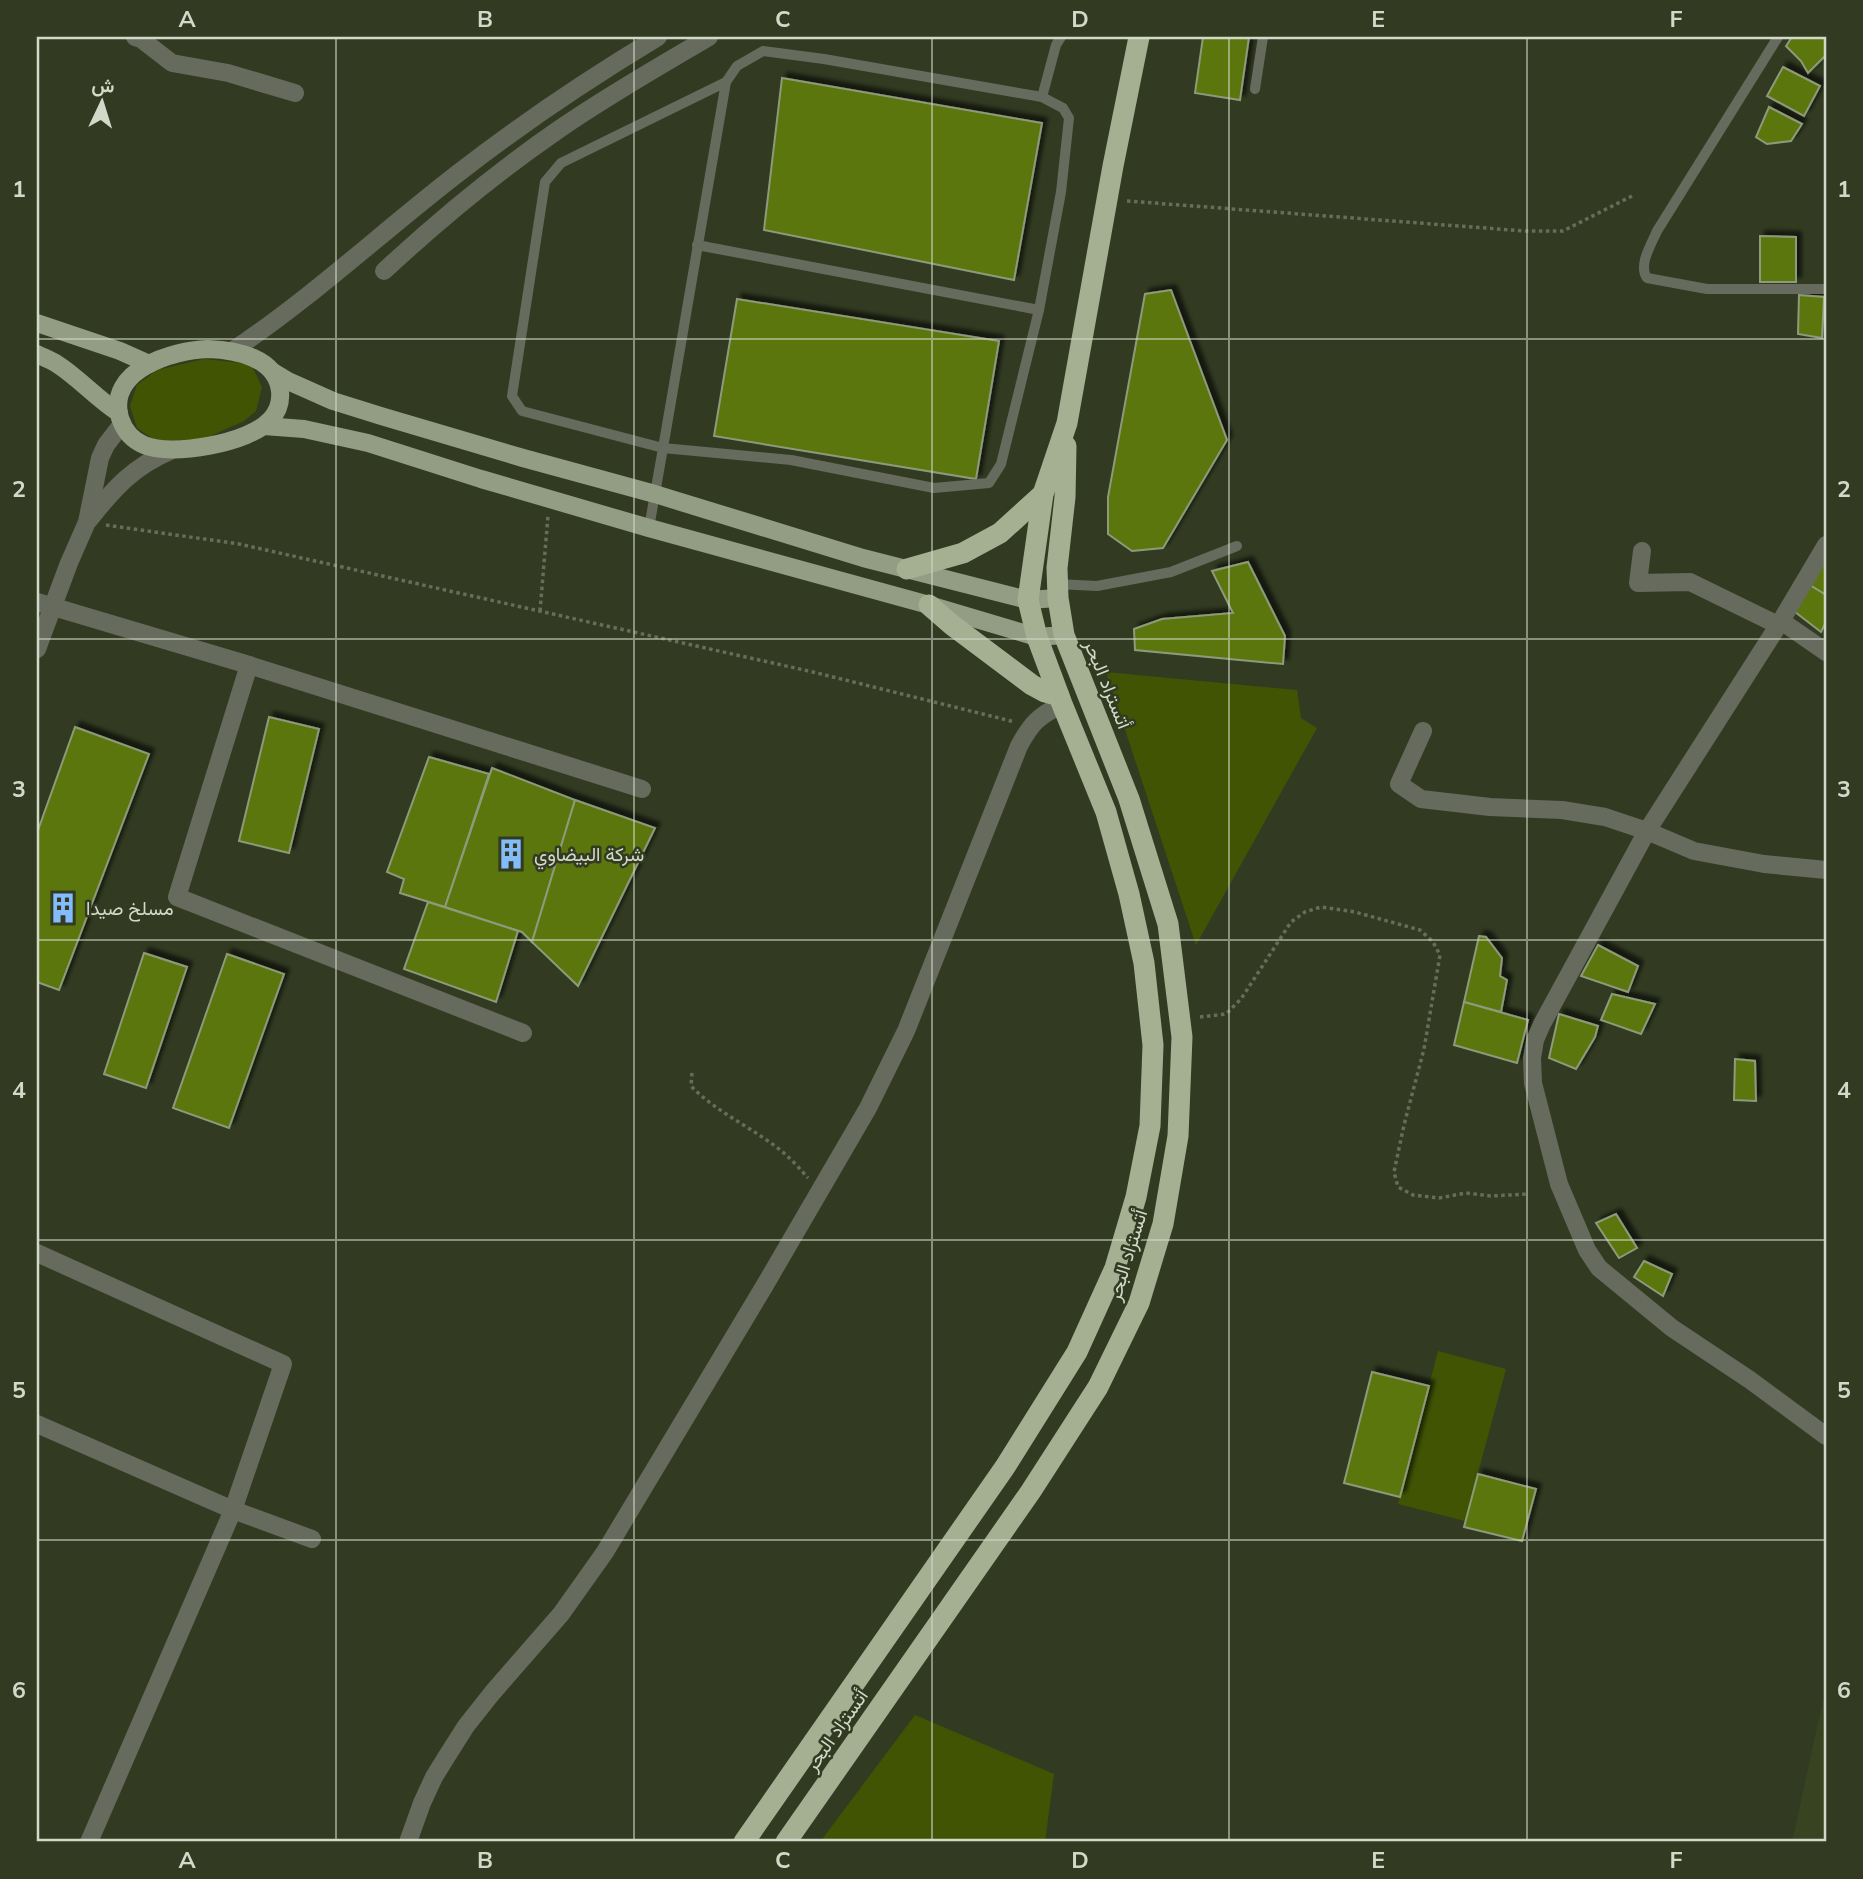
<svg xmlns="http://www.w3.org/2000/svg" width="1863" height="1879" font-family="Mulish,Vazirmatn,sans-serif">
<defs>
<filter id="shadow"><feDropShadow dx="5" dy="-5" stdDeviation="2" flood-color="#0009"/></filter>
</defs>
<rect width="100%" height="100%" fill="#323b22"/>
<path fill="#384322" d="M 1826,1687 L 1826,1842 L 1792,1842 Z"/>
<g fill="#405404">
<path d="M 204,359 L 251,364 L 262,387 L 256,411 L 244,421 L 204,439 L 156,441 L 137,428 L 130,406 L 137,385 L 157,370 Z"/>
<path d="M 1106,672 L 1297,690 L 1301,718 L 1317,728 L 1196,945 Z"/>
<path d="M 1438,1351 L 1506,1369 L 1465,1521 L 1398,1504 Z"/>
<path d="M 915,1715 L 1054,1774 L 1045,1842 L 820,1842 Z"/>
</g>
<g fill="#5a7608" stroke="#8e9a7c" stroke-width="2" filter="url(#shadow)">
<path d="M 1203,37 L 1249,37 L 1240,100 L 1195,93 Z"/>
<path d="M 1792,37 L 1826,37 L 1826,55 L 1808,73 L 1801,61 L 1786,46 Z"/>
<path d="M 1783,67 L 1820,86 L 1804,116 L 1767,96 Z"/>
<path d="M 782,78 L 1042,123 L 1014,280 L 764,230 Z"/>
<path d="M 1769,107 L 1802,124 L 1791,141 L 1767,144 L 1756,137 Z"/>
<path d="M 1760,236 L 1796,237 L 1796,282 L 1760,282 Z"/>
<path d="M 1171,290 L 1227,440 L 1163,548 L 1132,551 L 1108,534 L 1108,497 L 1145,294 Z"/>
<path d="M 1799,295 L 1824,297 L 1822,338 L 1798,334 Z"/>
<path d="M 737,299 L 999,341 L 976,479 L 714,436 Z"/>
<path d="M 1826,557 L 1826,595 L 1808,584 Z"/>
<path d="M 1248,562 L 1285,636 L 1283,664 L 1135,650 L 1134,629 L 1162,619 L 1233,613 L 1212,571 Z"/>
<path d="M 1808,584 L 1826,595 L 1826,622 L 1821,632 L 1795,612 Z"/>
<path d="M 269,717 L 319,729 L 289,853 L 239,841 Z"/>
<path d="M 75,727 L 149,754 L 59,990 L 37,982 L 37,833 Z"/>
<path d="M 429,757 L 489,774 L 445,907 L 400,893 L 404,879 L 387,872 Z"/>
<path d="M 492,768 L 575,800 L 532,942 L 522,932 L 445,907 Z"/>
<path d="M 575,800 L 655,828 L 578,986 L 532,942 Z"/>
<path d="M 428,902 L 518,931 L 496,1002 L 404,969 Z"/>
<path d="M 1479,936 L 1486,937 L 1502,958 L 1500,976 L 1507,980 L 1501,1012 L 1464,1002 Z"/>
<path d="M 1598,945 L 1638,966 L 1628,992 L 1581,976 Z"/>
<path d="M 144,953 L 187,967 L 146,1088 L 104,1074 Z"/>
<path d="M 227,954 L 284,974 L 229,1128 L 173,1108 Z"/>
<path d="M 1612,994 L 1655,1004 L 1641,1034 L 1601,1020 Z"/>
<path d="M 1464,1002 L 1528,1020 L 1517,1063 L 1454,1045 Z"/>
<path d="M 1559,1014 L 1598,1026 L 1595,1037 L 1576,1069 L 1549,1058 Z"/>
<path d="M 1735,1059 L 1755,1061 L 1756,1101 L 1734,1100 Z"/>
<path d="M 1616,1214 L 1637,1248 L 1619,1258 L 1596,1223 Z"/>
<path d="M 1644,1261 L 1672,1274 L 1663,1296 L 1634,1277 Z"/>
<path d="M 1372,1372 L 1429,1386 L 1400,1497 L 1344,1483 Z"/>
<path d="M 1478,1474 L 1536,1489 L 1522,1541 L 1464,1527 Z"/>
</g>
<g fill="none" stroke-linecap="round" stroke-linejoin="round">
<g stroke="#666e58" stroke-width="3.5" stroke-dasharray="3.5 3.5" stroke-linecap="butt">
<path d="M 1127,201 L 1525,231 L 1563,231 L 1632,196"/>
<path d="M 106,525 L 239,544 L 813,672 L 1015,722"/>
<path d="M 540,611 L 548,516"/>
<path d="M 1200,1017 L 1226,1014 L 1241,999 L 1291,922 L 1305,912 L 1321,907 L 1355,912 L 1420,930 L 1433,942 L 1440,955 L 1424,1049 L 1404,1125 L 1394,1172 L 1398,1187 L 1413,1195 L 1439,1198 L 1466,1193 L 1491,1196 L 1528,1194"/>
<path d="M 692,1073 L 691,1086 C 718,1114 756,1129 785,1154 C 793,1161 801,1170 808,1178"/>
</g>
<g stroke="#666b5e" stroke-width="10">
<path d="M 1778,37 L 1657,231 C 1651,245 1638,265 1647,278 L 1707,289 L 1826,289"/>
<path d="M 1255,89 L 1263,37"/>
<path d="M 1042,97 L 1056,45 L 1061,37"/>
<path d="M 697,245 L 1039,310"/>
<path d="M 649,528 L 663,448 L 726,82 L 737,66 L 763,51 L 824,59 L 1042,97 L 1063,108 L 1069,118 L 1061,192 L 1039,310 L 1001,464 L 989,483 L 934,488 L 791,460 L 663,448 L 522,411 L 512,396 L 545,182 L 561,163 L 726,82"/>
<path d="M 1057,584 L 1097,586 L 1171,572 L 1237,546"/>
</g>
<g stroke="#666b5e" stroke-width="18">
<path d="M 135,37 L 141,39 L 172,63 L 228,73 L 295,93"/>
<path d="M 384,271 C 439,220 497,172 558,130 C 607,96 658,67 709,37"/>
<path d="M 232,351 C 313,297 384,230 461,171 C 524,122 590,78 658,37"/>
<path d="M 89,520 C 115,487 133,467 172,450"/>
<path d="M 1826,545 L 1781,621 L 1647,831 L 1542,1024 L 1535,1040 L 1532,1058 L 1533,1083 L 1559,1184 L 1587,1250 L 1599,1268 L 1672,1328 L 1750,1380 L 1826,1436"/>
<path d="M 1642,551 L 1638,583 L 1690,582 L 1778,625"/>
<path d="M 37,602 L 249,665 L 642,789"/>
<path d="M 1781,621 L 1826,652"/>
<path d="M 37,649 L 69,563 L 87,522 L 100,458 L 106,445 L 122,424"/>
<path d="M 249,665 L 177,897 L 523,1033"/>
<path d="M 1423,731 L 1399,784 L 1421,799 L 1490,807 L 1562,810 L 1605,817 L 1647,831 L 1694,851 L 1764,864 L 1826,870"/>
<path d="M 37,1253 L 283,1364 L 233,1510 L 89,1842"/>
<path d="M 37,1424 L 233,1510 L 312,1539"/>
<path d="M 408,1842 L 422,1803 L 434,1777 L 447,1756 L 466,1726 L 493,1692 L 561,1614 L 605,1552 L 765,1285 L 868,1108 L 906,1031 L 1019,746 C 1032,722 1038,717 1062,704"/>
</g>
<g stroke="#939d83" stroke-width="18">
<path d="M 37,323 L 120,351 L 149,364"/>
<path d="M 208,349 C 235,350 276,357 280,391 C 281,401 278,412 270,420 C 250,443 171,457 144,445 C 132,440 124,430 120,418 C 106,370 173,350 208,349 Z"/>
<path d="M 37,354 C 43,357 51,360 57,364 C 79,378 97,399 119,413"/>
<path d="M 273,372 L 288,381 L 333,401 L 381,416 L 523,458 L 655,494 L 863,558 L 1028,600 L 1058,598"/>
<path d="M 264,426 L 304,429 L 368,443 L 481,479 L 649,528 L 929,605 L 1037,637 L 1064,635"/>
</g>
<g stroke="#a5b092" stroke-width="21">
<path d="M 907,569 L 963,553 L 1000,533 L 1043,494"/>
<path d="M 929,605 L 952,625 L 1032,685 L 1045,692 L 1059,696"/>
<path d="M 744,1842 L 1005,1467 L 1077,1352 L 1115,1268 L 1136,1197 L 1150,1126 L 1153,1045 L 1144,963 L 1129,894 L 1106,812 L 1062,704 L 1037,637 L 1028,600 L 1043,494 L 1067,423 L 1113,166 L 1139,37"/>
<path d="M 786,1842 L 1031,1491 L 1098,1387 L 1139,1303 L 1163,1224 L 1178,1136 L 1182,1037 L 1168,924 L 1129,799 L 1064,635 L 1058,598 L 1057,568 L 1065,497 L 1066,446"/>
</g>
</g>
<path fill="none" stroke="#d3d9c9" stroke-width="2" stroke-opacity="0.55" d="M 336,37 L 336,1842M 634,37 L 634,1842M 932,37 L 932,1842M 1229,37 L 1229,1842M 1527,37 L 1527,1842M 37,339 L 1826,339M 37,639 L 1826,639M 37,940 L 1826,940M 37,1240 L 1826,1240M 37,1540 L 1826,1540"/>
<defs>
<g id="building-bare" transform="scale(2.415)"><path d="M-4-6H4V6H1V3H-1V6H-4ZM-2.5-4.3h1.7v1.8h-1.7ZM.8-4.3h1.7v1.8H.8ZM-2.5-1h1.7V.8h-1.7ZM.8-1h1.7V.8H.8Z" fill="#84bcfb" stroke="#323b22" stroke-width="2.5" paint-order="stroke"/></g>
</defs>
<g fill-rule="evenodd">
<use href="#building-bare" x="511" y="854"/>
<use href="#building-bare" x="63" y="908"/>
</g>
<g text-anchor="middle" stroke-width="5" stroke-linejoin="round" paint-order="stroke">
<g font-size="19" fill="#d3d9c9" stroke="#323b22">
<text transform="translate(1108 684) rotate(68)" y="7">أتستراد البحر</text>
<text transform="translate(1127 1255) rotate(-73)" y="7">أتستراد البحر</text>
<text transform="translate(836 1730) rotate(-55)" y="7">أتستراد البحر</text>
</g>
<g font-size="19" fill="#d3d9c9" stroke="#323b22" text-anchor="start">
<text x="534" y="861">شركة البيضاوي</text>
<text x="86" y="915">مسلخ صيدا</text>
</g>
</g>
<rect width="1863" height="1879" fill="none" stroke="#323b22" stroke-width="77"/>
<g transform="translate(102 102) rotate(4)" stroke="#323b22" stroke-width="5" paint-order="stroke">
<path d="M0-5L12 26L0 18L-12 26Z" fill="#d3d9c9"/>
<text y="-10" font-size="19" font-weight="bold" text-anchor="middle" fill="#d3d9c9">ش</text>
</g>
<rect x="38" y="38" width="1787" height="1802" fill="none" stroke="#d3d9c9" stroke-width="2.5"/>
<g font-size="23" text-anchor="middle" font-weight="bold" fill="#d3d9c9">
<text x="187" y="27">A</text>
<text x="485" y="27">B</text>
<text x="783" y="27">C</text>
<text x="1080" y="27">D</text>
<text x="1378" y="27">E</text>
<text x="1676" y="27">F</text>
<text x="19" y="197">1</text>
<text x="1844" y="197">1</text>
<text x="19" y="497">2</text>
<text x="1844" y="497">2</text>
<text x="19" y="797">3</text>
<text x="1844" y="797">3</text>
<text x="19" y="1098">4</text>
<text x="1844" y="1098">4</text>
<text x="19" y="1398">5</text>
<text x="1844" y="1398">5</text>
<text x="19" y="1698">6</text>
<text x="1844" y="1698">6</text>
<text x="187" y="1868">A</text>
<text x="485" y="1868">B</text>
<text x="783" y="1868">C</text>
<text x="1080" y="1868">D</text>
<text x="1378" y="1868">E</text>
<text x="1676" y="1868">F</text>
</g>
</svg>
